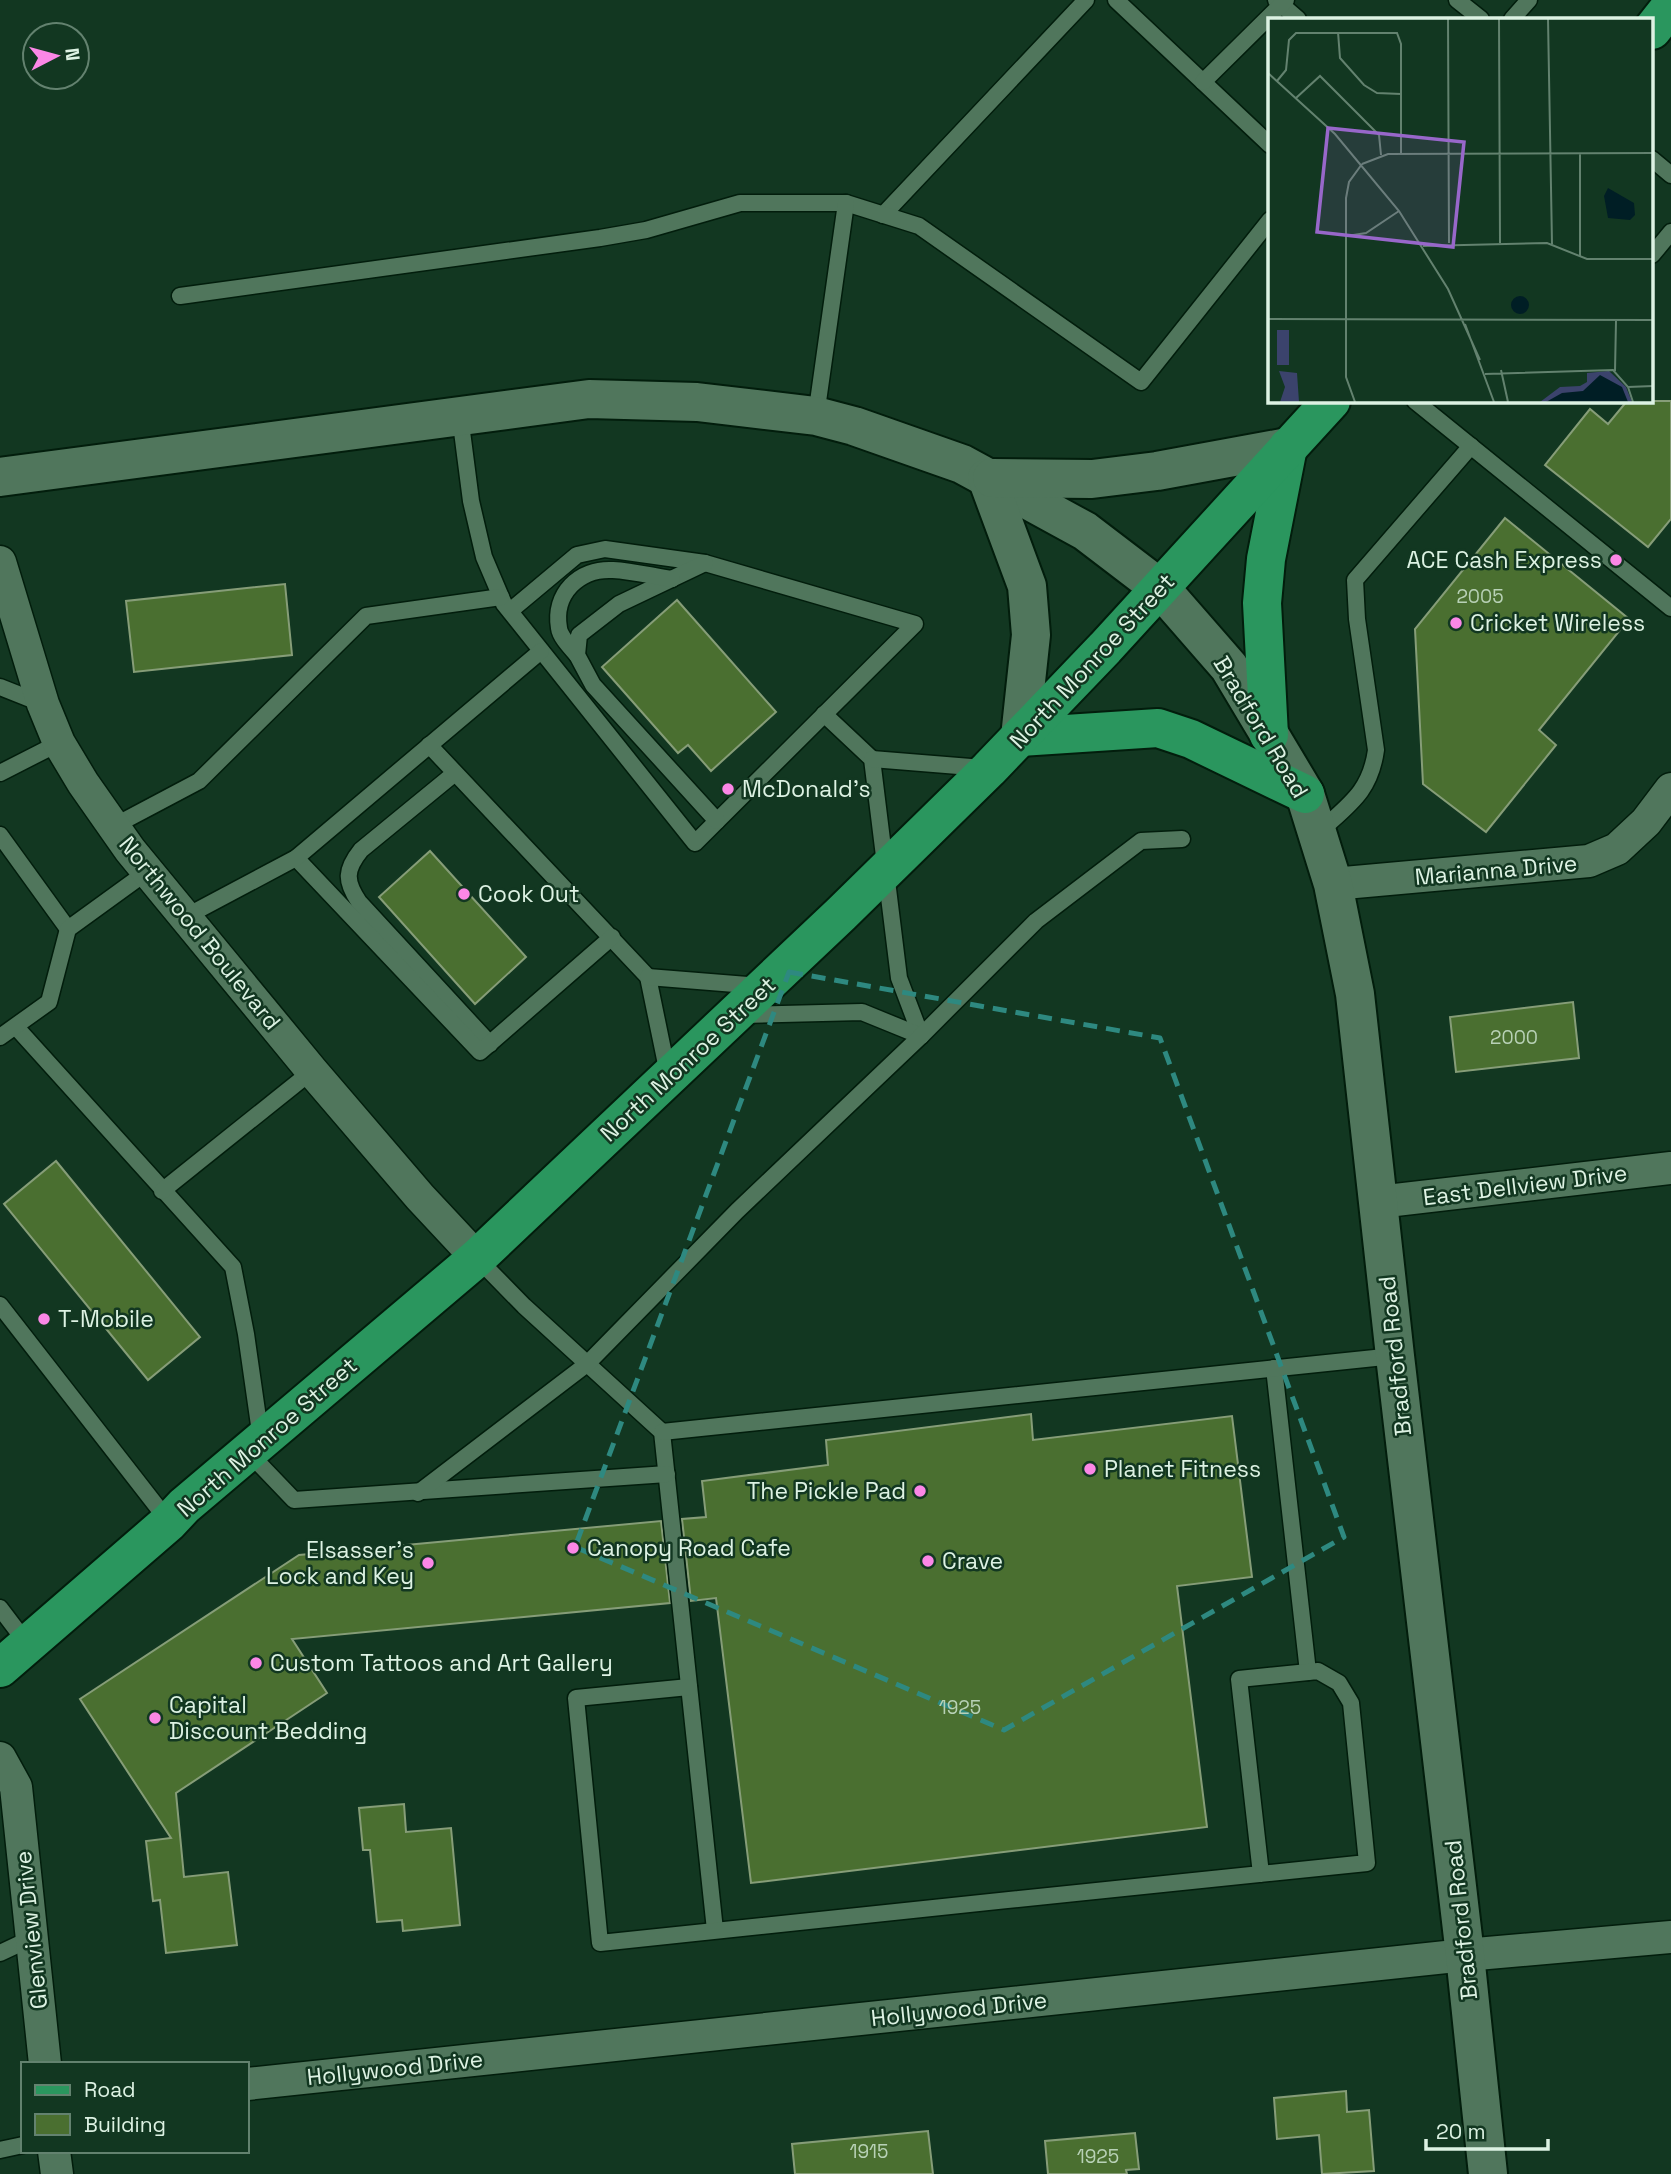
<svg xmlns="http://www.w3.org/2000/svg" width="1671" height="2174" font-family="'Space Grotesk',sans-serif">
<rect width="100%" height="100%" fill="#123721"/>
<g fill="#4a6f30" stroke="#869d78" stroke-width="2">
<path d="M 1627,401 L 1671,401 L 1671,519 L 1648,547 L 1545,465 L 1590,409 L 1608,424 Z"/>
<path d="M 1505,518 L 1629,619 L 1539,730 L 1556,745 L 1486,832 L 1423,784 L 1415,629 Z"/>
<path d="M 285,584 L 292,655 L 134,672 L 126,601 Z"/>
<path d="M 677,600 L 776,712 L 711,771 L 688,745 L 678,753 L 602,667 Z"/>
<path d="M 430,851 L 526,957 L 475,1004 L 379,897 Z"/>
<path d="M 1573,1002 L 1579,1058 L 1456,1072 L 1450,1017 Z"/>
<path d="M 56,1161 L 200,1337 L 148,1380 L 4,1204 Z"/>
<path d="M 1031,1414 L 1033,1440 L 1232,1416 L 1252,1577 L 1177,1586 L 1207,1827 L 751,1883 L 716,1598 L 691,1601 L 682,1519 L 706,1517 L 702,1481 L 828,1465 L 826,1440 Z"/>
<path d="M 661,1521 L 670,1603 L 292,1639 L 327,1693 L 176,1793 L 184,1877 L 228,1872 L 237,1945 L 166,1953 L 160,1900 L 153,1901 L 146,1841 L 171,1838 L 80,1699 L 299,1555 Z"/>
<path d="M 404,1804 L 406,1832 L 451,1828 L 460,1925 L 403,1931 L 402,1920 L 377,1922 L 370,1850 L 363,1850 L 359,1808 Z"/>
<path d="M 1346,2091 L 1347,2112 L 1369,2110 L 1374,2171 L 1322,2174 L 1319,2135 L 1277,2139 L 1274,2098 Z"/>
<path d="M 928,2131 L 933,2174 L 795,2174 L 792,2144 Z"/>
<path d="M 1135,2133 L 1139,2169 L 1126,2170 L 1127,2174 L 1048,2174 L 1045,2141 Z"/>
</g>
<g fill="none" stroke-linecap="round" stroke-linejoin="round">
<g stroke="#021d0c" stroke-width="19">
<g id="service">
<path d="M 1116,0 L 1270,145"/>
<path d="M 1276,0 L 1298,19"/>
<path d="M 1457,0 L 1481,19"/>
<path d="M 1512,19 L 1529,0"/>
<path d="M 1203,82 L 1286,0"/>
<path d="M 1652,159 L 1671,175"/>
<path d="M 883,215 L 1086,0"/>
<path d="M 1652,255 L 1671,232"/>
<path d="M 180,296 L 600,238 L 646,230 L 740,203 L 846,203 L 919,226 L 1141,382 L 1270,220"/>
<path d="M 1415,401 L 1671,608"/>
<path d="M 460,416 L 471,501 L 484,557 L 504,604 L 695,843 L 915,624 L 705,563 L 605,549 L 577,555 L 510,611"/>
<path d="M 816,416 L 846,203"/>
<path d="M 705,563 L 619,604 L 579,635 L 577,655 L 593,685 L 717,821"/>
<path d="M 577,655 C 571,648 560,637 559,628 C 553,594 579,568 613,570 C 632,571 652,576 672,579"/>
<path d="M 0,687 L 43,704"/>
<path d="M 824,714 L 872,759 L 899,978 L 921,1036"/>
<path d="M 429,745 L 648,977 L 668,1074"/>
<path d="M 872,759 L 983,768"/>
<path d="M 0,773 L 59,743"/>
<path d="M 455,773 L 361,850 C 345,870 345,881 359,902 L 490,1044"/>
<path d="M 114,826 L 199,781 L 366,616 L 501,597"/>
<path d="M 1318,833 C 1348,805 1370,793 1376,750 L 1357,619 L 1355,580 L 1471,446"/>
<path d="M 0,835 L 68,929"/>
<path d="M 296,858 L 480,1052 L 612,937"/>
<path d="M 185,917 L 296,858 L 541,651"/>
<path d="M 648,977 L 760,986"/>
<path d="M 743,1015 L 862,1012 L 921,1036"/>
<path d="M 16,1027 L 233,1267 L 246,1334 L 261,1439"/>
<path d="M 0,1037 L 49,1002 L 68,929 L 148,871"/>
<path d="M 162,1191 L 312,1071"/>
<path d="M 477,1258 L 524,1306 L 662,1432 L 715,1930"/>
<path d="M 0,1305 L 169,1522"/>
<path d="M 1274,1368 L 1308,1672"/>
<path d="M 662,1432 L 1394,1356"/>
<path d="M 248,1452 L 294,1500 L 667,1474"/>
<path d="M 418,1493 L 587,1364 L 737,1211 L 921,1036 L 1036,921 L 1141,841 L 1182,839"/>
<path d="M 0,1608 L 28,1645"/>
<path d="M 689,1687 L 576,1698 L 600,1943 C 856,1916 1111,1889 1367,1863 L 1351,1703 L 1339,1683 L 1318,1671 L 1239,1679 L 1261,1874"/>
<path d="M 0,1953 L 32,1938"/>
<path d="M 0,2150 L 23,2145"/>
</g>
</g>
<g stroke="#021d0c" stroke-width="35">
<g id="minor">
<path d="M 0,562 L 43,704 L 59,743 L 83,783 L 130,850 L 312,1071 L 420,1197 L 477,1258"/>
<path d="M 1333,884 L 1589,861 L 1617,849 L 1646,822 L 1671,789"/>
<path d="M 1378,1202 L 1671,1168"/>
<path d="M 0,1758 L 16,1787 L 45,2064"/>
<path d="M 247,2084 L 1465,1955 L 1671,1937"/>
<path d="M 54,2151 L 57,2174"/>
</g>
</g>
<g stroke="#021d0c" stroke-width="42">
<path id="tertiary" d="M 1161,589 L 1229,667 L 1305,794 L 1333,884 L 1355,994 L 1395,1356 L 1465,1955 L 1488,2174"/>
</g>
<g stroke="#021d0c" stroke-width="42">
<g id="secondary">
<path d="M 0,477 L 589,399 L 697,402 L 816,416 L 854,426 L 962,464 L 1085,531 L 1161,589"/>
<path d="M 987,478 L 1027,586 L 1031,635 L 1020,737"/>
<path d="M 992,478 L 1092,479 L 1157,471 L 1288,447"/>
</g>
</g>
<g stroke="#021d0c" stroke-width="42">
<g id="primary">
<path d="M 1652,30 L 1671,6"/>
<path d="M 1269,735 L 1262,603 L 1266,559 L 1288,447"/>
<path d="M 1020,737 L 1158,728 L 1191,739 L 1305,794"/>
<path d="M 0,1668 L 169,1522 L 184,1506 L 477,1258 L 841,914 L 989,769 L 1105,648 L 1331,401"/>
</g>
</g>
<use href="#service" stroke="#50765c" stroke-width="16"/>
<use href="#minor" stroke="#50765c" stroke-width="32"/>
<use href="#tertiary" stroke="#50765c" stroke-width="38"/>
<use href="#secondary" stroke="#50765c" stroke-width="38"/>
<use href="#primary" stroke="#2a965e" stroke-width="38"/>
</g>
<path fill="none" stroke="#2e8980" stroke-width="5" stroke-dasharray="14 9" stroke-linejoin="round" d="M 789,972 L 1160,1038 L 1344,1537 L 1004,1730 L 575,1547 Z"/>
<g fill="#fb87e6" stroke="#123721" stroke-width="2.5">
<circle cx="1616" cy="560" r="7"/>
<circle cx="1456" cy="623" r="7"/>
<circle cx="728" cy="789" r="7"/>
<circle cx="464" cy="894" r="7"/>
<circle cx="44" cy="1319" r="7"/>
<circle cx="1090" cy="1469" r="7"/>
<circle cx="920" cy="1491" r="7"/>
<circle cx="573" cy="1548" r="7"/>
<circle cx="928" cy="1561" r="7"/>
<circle cx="428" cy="1563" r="7"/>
<circle cx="256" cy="1663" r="7"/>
<circle cx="155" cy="1718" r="7"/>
</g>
<g text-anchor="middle" stroke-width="5" stroke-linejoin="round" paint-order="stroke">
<g font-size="19" fill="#b8d1b6">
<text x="1480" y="603">2005</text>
<text x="1514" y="1044">2000</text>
<text x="960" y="1714">1925</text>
<text x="869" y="2158">1915</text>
<text x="1098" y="2163">1925</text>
</g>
<g font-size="23" fill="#ddf2e3" stroke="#123721" text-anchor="start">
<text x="1602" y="568" text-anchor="end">ACE Cash Express</text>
<text x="1470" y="631">Cricket Wireless</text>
<text x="742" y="797">McDonald's</text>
<text x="478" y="902">Cook Out</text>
<text x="58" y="1327">T-Mobile</text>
<text x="1104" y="1477">Planet Fitness</text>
<text x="906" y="1499" text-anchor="end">The Pickle Pad</text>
<text x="587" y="1556">Canopy Road Cafe</text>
<text x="414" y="1558" text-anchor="end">Elsasser's<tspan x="414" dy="26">Lock and Key</tspan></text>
<text x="942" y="1569">Crave</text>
<text x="270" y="1671">Custom Tattoos and Art Gallery</text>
<text x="169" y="1713">Capital<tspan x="169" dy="26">Discount Bedding</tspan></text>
</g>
<g font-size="23" fill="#ddf2e3" stroke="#123721">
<text transform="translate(1092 661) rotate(-47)" y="8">North Monroe Street</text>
<text transform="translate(1261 727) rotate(59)" y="8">Bradford Road</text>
<text transform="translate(1496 870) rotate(-5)" y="8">Marianna Drive</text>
<text transform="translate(200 933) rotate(51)" y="8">Northwood Boulevard</text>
<text transform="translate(688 1059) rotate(-43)" y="8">North Monroe Street</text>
<text transform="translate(1525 1185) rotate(-7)" y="8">East Dellview Drive</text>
<text transform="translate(1395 1356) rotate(-96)" y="8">Bradford Road</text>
<text transform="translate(267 1437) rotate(-41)" y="8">North Monroe Street</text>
<text transform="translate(1461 1920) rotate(-96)" y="8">Bradford Road</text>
<text transform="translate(31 1930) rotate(-96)" y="8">Glenview Drive</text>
<text transform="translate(959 2009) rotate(-6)" y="8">Hollywood Drive</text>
<text transform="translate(395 2068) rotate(-6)" y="8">Hollywood Drive</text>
</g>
</g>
<g transform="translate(1268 18)">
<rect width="385" height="385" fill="#123721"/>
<path d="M 9,312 L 21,312 L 21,347 L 9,347 ZM 11,353 L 29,355 L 31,384 L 12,384 L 17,369 ZM 341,353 L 358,369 L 364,384 L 272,384 L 292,369 L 312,368 L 319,364 L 319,355 Z" fill="#3b436c"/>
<path d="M 340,170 L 366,185 L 367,197 L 362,202 L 340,200 L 336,178 ZM243 287a9 9 0 1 1 18 0a9 9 0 1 1-18 0ZM 332,357 L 354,369 L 360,384 L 278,384 L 294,375 L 315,373 Z" fill="#001e25"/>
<path fill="none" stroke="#63826f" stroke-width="2" d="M 180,1 L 181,225M 231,1 L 232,225M 280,1 L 284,226M 70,14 L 72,40 L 96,67 L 109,75 L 133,76M 0,55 L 67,116 L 131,193 L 180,271 L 212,342M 9,63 L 18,52 L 21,22 L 28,15 L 129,15 L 133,26 L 133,135M 28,80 L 52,58 L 111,117 L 113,137M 312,136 L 312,239M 94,146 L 120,136 L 385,135M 79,218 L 98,215 L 131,193M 155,228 L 279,225 L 319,241 L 385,241M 0,301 L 385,302M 197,306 L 226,384M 233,352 L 240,384M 347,353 L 348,303M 217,356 L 345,352 L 360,369 L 365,384M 360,369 L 385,368M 87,384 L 78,359 L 78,180 L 81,164 L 94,146"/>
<path fill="#9867ca" fill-opacity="0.15" stroke="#9867ca" stroke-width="3.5" d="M 60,110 L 196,124 L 185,229 L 49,214 Z"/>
<rect width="385" height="385" fill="none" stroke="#ddf2e3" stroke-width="3.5"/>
</g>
<rect x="21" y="2062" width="228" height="91" fill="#123721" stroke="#63826f" stroke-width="2"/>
<rect x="35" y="2085" width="35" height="10" fill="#2a965e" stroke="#63826f" stroke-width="2"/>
<text x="84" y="2097" font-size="21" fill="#ddf2e3">Road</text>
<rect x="35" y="2114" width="35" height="21" fill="#4a6f30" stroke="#63826f" stroke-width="2"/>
<text x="84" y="2132" font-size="21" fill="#ddf2e3">Building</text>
<g transform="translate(56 56) rotate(84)"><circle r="33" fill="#123721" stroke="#63826f" stroke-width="2"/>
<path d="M0-5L12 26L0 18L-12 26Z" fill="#fb87e6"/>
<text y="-10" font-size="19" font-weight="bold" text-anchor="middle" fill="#ddf2e3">N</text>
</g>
<path d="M1426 2139v10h122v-10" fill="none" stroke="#ddf2e3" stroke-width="3.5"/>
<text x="1436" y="2139" font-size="21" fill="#ddf2e3" stroke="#123721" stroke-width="5" paint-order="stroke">20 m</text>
</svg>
